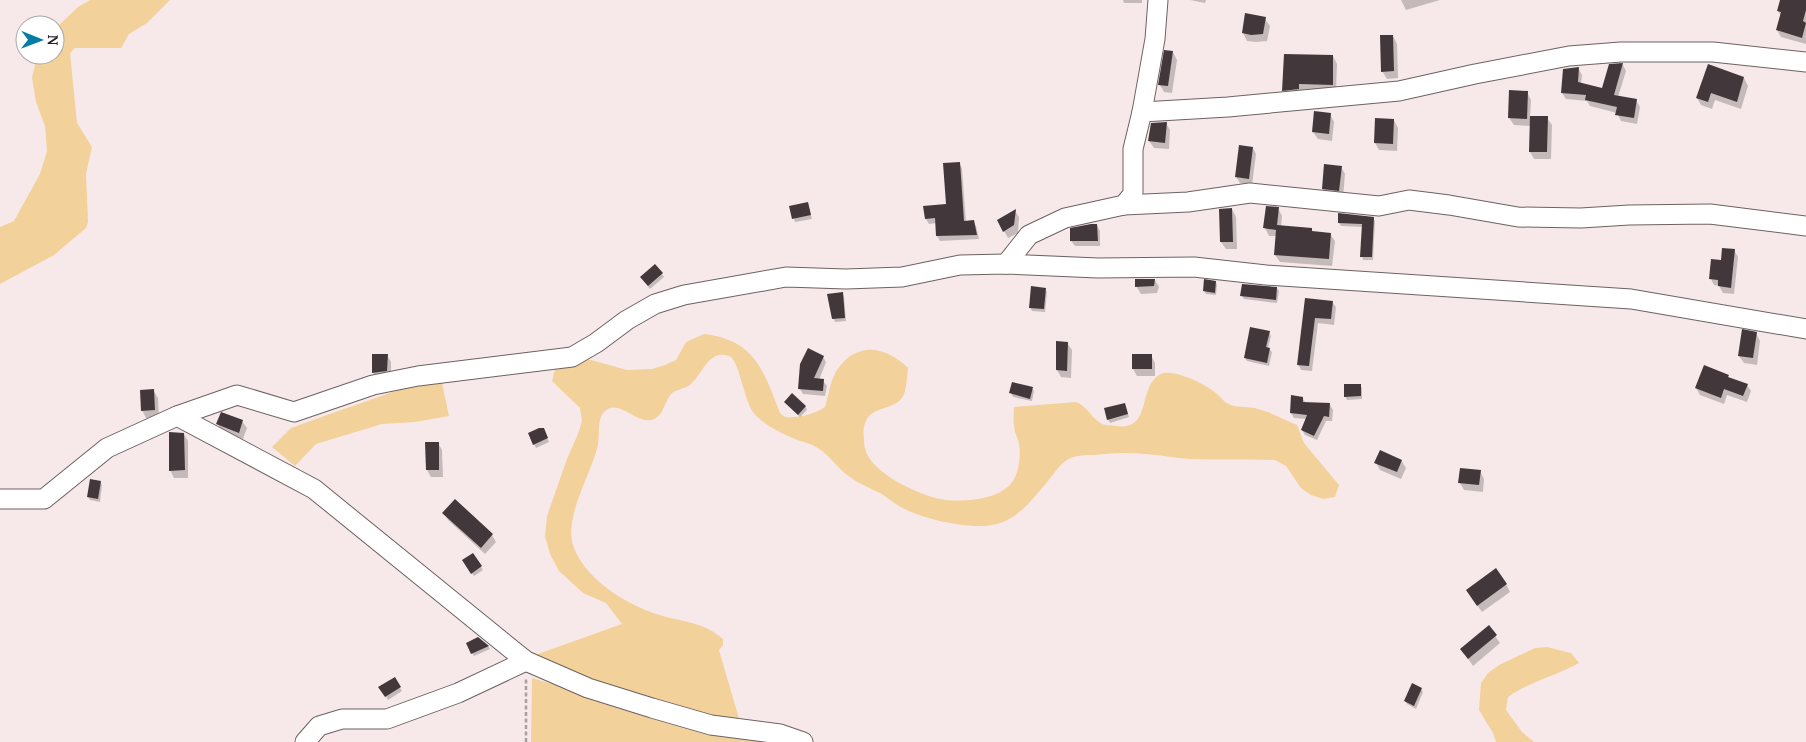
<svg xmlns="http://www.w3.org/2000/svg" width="1806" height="742" font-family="'PT Serif',serif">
<rect width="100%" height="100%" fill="#f7e9e9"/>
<g fill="#f2d29a">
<path d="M 90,0 L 170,0 L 147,23 L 129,34 L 121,48 L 75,48 L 70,53 L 77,123 L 92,147 L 86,174 L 88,222 L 86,228 L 54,255 L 0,284 L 0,227 L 14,221 L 40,174 L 47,151 L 45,126 L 36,102 L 32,78 L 37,55 L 55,55 L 55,29 L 78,7 Z"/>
<path d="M 704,334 C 755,340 763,370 780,413 L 785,417 C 800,418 812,415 825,407 C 828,397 831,378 837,370 C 857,341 885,346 908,368 C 907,376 907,386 904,394 C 895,416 860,399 864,440 C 864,444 865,450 867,454 C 877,475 917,494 940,499 C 961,503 1001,500 1013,481 C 1019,472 1021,454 1019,444 C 1018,438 1014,432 1014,426 C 1013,419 1014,413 1014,407 L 1076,402 C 1087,406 1090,416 1099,422 C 1103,426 1111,425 1117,426 C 1153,431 1137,385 1161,374 C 1173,368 1208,385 1217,394 C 1222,398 1224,403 1231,405 C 1240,408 1249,406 1258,409 C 1271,412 1284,420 1297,425 L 1304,443 L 1339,485 L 1335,497 L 1323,499 L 1311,495 L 1301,488 L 1286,466 L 1275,460 C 1247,459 1219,460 1190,459 C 1175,458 1160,455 1145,454 C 1128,452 1111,453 1094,455 C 1085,455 1075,455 1067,460 C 1060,464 1053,475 1048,481 C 1022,512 1008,531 964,525 C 947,524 913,515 899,506 C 892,502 887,497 880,493 C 870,488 859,484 850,477 C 838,469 829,454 816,447 C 810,443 802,442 795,439 C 781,433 762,424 753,412 C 744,400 739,359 729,356 C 709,349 703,373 691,384 C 686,389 676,389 671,394 C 665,401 664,413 656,418 C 639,429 619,396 604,412 C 597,419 600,435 598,445 C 592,473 562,519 574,548 C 587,582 632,608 666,617 C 688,622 706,624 723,639 L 723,645 L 719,650 L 740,722 L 713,720 L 587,686 L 535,655 L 622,624 L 606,603 L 583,593 L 559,571 L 550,554 L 545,536 L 547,516 L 567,459 L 578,434 L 582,421 L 580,408 L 552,381 L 555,369 L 578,359 L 591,360 L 627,370 L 652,369 L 665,365 L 676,360 L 686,342 Z"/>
<path d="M 442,383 L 449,416 L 415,422 L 382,424 L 316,444 L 295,466 L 272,447 L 291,428 L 327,415 L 407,387 Z"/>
<path d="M 1547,647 L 1571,653 L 1579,663 C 1556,676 1531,681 1508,697 L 1506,710 L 1522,732 L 1534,742 L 1496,742 L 1493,733 L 1479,710 L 1481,683 L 1488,673 L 1499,665 L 1535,648 Z"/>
<path d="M 532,678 L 647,712 L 762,738 L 760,742 L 531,742 Z"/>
</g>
<g fill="#0003">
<path d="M 1123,0 L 1142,0 L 1142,3 L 1124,3 Z"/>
<path d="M 1190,0 L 1206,0 L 1205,3 Z"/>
<path d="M 1401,0 L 1440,0 L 1406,10 Z"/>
<path d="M 1781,0 L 1806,0 L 1806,44 L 1781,37 L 1777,30 L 1781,16 L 1778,11 Z"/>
<path d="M 1265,19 L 1270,26 L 1267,41 L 1256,42 L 1247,41 L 1243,33 Z"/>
<path d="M 1393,36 L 1397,44 L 1398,78 L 1387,79 L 1382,71 Z"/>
<path d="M 1173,52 L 1177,60 L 1172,93 L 1164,92 L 1160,85 Z"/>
<path d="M 1333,56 L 1337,64 L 1336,92 L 1288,98 L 1284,90 Z"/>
<path d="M 1610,65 L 1623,65 L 1626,71 L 1618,97 L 1636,100 L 1640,107 L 1637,124 L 1621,121 L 1617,113 L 1590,106 L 1587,101 L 1566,99 L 1562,93 L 1578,68 L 1582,75 L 1581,84 L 1603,89 Z"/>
<path d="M 1744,78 L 1748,86 L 1741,109 L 1715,100 L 1712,109 L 1701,105 L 1697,98 Z"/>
<path d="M 1527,92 L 1531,100 L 1530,117 L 1547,118 L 1552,125 L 1551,159 L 1534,159 L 1530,152 L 1531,126 L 1514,125 L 1509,118 Z"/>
<path d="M 1330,114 L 1334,122 L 1332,141 L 1318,139 L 1313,132 Z"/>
<path d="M 1376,119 L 1394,120 L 1398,128 L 1397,151 L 1379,150 L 1375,143 Z"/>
<path d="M 1166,123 L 1170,130 L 1169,149 L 1154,148 L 1149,141 Z"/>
<path d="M 1253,148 L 1256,154 L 1252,185 L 1240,183 L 1236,177 Z"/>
<path d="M 959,163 L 962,168 L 966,222 L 973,221 L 976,226 L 979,239 L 940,241 L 937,236 L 937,223 L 929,224 L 926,219 L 925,207 L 947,205 Z"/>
<path d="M 1341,167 L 1345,174 L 1343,198 L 1327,196 L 1323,189 Z"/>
<path d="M 808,204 L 812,219 L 795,222 L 791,207 Z"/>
<path d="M 1278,208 L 1282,216 L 1281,227 L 1311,229 L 1313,232 L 1330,234 L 1335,241 L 1332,266 L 1280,262 L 1275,255 L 1277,236 L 1269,236 L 1265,228 Z"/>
<path d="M 1232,209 L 1236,217 L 1237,249 L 1226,249 L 1221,242 Z"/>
<path d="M 1015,211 L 1019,217 L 1018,233 L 1008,238 L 998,220 Z"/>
<path d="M 1373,218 L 1375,221 L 1373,260 L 1363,260 L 1362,256 L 1363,227 L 1341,226 L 1339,223 Z"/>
<path d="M 1097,225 L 1100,231 L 1100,246 L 1075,246 L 1071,241 Z"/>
<path d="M 1734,250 L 1738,257 L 1734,294 L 1723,293 L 1719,286 L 1714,285 L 1711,279 L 1722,262 Z"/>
<path d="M 662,274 L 664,277 L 650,289 L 643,280 Z"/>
<path d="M 1155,280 L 1159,287 L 1157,293 L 1141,294 L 1136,286 Z"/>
<path d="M 1216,282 L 1217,285 L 1216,295 L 1206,294 L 1204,291 Z"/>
<path d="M 1277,288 L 1279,291 L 1277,303 L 1244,299 L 1242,296 Z"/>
<path d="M 1045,289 L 1047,292 L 1045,312 L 1032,311 L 1030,307 Z"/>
<path d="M 842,294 L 844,297 L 846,321 L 835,322 L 830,309 L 828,295 Z"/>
<path d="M 1306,299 L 1332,302 L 1336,307 L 1334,325 L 1318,323 L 1312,371 L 1301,370 L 1298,364 Z"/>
<path d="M 1269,332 L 1271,336 L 1268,348 L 1272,352 L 1269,366 L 1247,361 L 1245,358 Z"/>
<path d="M 1756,333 L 1760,341 L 1757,365 L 1744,363 L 1739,356 Z"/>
<path d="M 1067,343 L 1072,350 L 1071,378 L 1061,377 L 1057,370 Z"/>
<path d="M 387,355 L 391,362 L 391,378 L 378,380 L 373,373 Z"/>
<path d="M 1151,355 L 1155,363 L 1155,376 L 1137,376 L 1133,369 Z"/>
<path d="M 823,357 L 826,362 L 819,380 L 823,381 L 827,386 L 825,396 L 803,394 L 800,389 Z"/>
<path d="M 1728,376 L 1730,379 L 1747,385 L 1751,391 L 1747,402 L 1727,395 L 1724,404 L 1700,395 L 1696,388 Z"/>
<path d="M 1360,385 L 1362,388 L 1362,399 L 1347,400 L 1345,396 Z"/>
<path d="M 1032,388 L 1034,391 L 1032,401 L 1013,397 L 1011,393 Z"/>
<path d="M 153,390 L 158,398 L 159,417 L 146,418 L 142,410 Z"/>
<path d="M 1302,398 L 1306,403 L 1330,405 L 1333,410 L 1332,421 L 1326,421 L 1317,440 L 1305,435 L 1302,430 L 1307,419 L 1294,418 L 1291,413 Z"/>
<path d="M 785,402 L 805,406 L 807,410 L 800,417 Z"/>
<path d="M 1125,404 L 1129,417 L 1110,423 L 1108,419 Z"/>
<path d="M 242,421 L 247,428 L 243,439 L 222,432 L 218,424 Z"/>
<path d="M 545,433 L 549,442 L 536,448 L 529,434 Z"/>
<path d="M 184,434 L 188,441 L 188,478 L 174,478 L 170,470 Z"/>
<path d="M 438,443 L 442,450 L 443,477 L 431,477 L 427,470 Z"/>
<path d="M 1401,460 L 1406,468 L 1401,479 L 1380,470 L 1376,463 Z"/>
<path d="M 1480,471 L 1484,479 L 1483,492 L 1464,490 L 1460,483 Z"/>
<path d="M 100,482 L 102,485 L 100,502 L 90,500 L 88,497 Z"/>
<path d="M 444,513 L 492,535 L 496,542 L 485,554 L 448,520 Z"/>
<path d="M 473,554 L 483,570 L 474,576 L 463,561 Z"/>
<path d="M 1506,584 L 1510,592 L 1482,612 L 1472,598 Z"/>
<path d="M 1489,627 L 1500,643 L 1473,666 L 1466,656 Z"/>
<path d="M 488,646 L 490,649 L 474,656 L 472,653 Z"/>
<path d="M 394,679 L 402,691 L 388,700 L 380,687 Z"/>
<path d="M 1421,689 L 1423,692 L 1416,709 L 1407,704 L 1405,700 Z"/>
</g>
<g fill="#42383c">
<path d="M 1780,0 L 1806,0 L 1806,10 L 1803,21 L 1806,23 L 1802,38 L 1776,30 L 1781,12 L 1777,11 Z"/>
<path d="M 1245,13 L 1266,17 L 1263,34 L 1251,35 L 1242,33 Z"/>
<path d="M 1380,35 L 1393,35 L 1394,71 L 1381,72 Z"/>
<path d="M 1164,50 L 1173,51 L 1168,86 L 1158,85 Z"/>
<path d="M 1284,54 L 1333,55 L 1333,85 L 1299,84 L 1299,89 L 1282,91 Z"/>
<path d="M 1623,63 L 1614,95 L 1637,99 L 1634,118 L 1615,115 L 1617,107 L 1585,100 L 1586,95 L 1561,93 L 1563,69 L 1579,67 L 1578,82 L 1602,88 L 1609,64 Z"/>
<path d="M 1708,64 L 1744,77 L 1737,102 L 1711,93 L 1708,102 L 1696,98 Z"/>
<path d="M 1509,90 L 1528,91 L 1527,119 L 1508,118 Z"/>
<path d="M 1314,111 L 1331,113 L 1329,134 L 1312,132 Z"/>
<path d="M 1530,116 L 1548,116 L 1547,152 L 1529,152 Z"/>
<path d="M 1375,118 L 1394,119 L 1393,144 L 1374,143 Z"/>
<path d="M 1167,122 L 1165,143 L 1148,141 L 1151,123 Z"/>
<path d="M 1239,145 L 1253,147 L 1249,179 L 1235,177 Z"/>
<path d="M 960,162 L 964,221 L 974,220 L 977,235 L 936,236 L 935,218 L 925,219 L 923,206 L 946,204 L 943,163 Z"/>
<path d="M 1324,164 L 1342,166 L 1339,191 L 1322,189 Z"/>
<path d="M 808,202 L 811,215 L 792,219 L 789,206 Z"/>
<path d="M 1266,206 L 1279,207 L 1277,225 L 1312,228 L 1312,231 L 1331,233 L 1329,259 L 1274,255 L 1276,230 L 1263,228 Z"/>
<path d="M 1232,208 L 1233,242 L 1220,242 L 1219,209 Z"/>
<path d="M 1016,209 L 1014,225 L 1003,232 L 997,220 Z"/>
<path d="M 1338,213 L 1374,217 L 1372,257 L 1360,257 L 1362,224 L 1338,223 Z"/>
<path d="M 1091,224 L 1097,224 L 1098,241 L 1070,241 L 1070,228 Z"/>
<path d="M 1722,248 L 1735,249 L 1731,288 L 1718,286 L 1718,280 L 1709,279 L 1711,259 L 1721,260 Z"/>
<path d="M 655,264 L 663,273 L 648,286 L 640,277 Z"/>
<path d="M 1135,279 L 1155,279 L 1154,286 L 1135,287 Z"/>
<path d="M 1204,279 L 1216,281 L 1215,293 L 1203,291 Z"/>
<path d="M 1242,284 L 1277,287 L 1276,300 L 1240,296 Z"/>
<path d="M 1031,286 L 1046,288 L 1044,309 L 1029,308 Z"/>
<path d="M 843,292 L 845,318 L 832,319 L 827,294 Z"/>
<path d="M 1305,298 L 1333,301 L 1331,319 L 1315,318 L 1309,366 L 1297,365 Z"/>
<path d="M 1250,327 L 1270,331 L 1266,347 L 1270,348 L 1267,363 L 1244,358 Z"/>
<path d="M 1742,329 L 1757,332 L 1753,358 L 1738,356 Z"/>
<path d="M 1056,341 L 1068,342 L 1067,371 L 1056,370 Z"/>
<path d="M 808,348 L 824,356 L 814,378 L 824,379 L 823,391 L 798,389 L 800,364 Z"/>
<path d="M 372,354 L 388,354 L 387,371 L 372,373 Z"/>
<rect x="1132" y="354" width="20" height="15"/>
<path d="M 1704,365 L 1729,375 L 1728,377 L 1748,384 L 1743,396 L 1724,389 L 1721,398 L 1695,388 Z"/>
<path d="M 1012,382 L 1033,387 L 1030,399 L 1009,393 Z"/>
<path d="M 1344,384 L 1361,384 L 1361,396 L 1344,397 Z"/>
<path d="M 154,389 L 155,410 L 141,411 L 140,390 Z"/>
<path d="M 792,393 L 806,406 L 798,415 L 784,402 Z"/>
<path d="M 1291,395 L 1303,397 L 1303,402 L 1330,403 L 1329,417 L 1324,416 L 1314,436 L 1301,430 L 1307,415 L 1290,413 Z"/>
<path d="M 1125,403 L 1128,414 L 1107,420 L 1104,408 Z"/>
<path d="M 221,412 L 243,420 L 239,433 L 216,424 Z"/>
<path d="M 539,428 L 544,428 L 548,438 L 533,445 L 528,433 Z"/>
<path d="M 169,432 L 184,433 L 185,470 L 169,471 Z"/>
<path d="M 425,442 L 439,442 L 439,470 L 426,470 Z"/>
<path d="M 1380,450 L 1402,460 L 1397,472 L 1374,463 Z"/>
<path d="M 1460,468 L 1481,470 L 1479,485 L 1458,483 Z"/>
<path d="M 90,479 L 101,481 L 98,499 L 87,497 Z"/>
<path d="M 455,499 L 493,534 L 481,548 L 442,513 Z"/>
<path d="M 473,553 L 482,566 L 471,574 L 462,560 Z"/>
<path d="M 1496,568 L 1507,584 L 1477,606 L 1466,590 Z"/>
<path d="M 1489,625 L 1497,635 L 1468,659 L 1460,649 Z"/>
<path d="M 478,637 L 489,646 L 471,654 L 466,643 Z"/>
<path d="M 395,677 L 401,687 L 385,697 L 378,687 Z"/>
<path d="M 1412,683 L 1422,688 L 1414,706 L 1404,701 Z"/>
</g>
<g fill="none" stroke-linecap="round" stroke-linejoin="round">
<g stroke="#6d6161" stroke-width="21">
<g id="minor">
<path d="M 1142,112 L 1155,39 L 1158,0"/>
<path d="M 1124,205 L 1188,202 L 1250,193 L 1379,206 L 1409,200 L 1449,205 L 1518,217 L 1581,218 L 1629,215 L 1710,214 L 1806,226"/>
<path d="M 1006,264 L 1029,235 L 1065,218 L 1124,205 L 1133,194 L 1133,149 L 1142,112 L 1228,107 L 1399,91 L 1475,74 L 1569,56 L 1621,52 L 1713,52 L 1806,62"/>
<path d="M 177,416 L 314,489 L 526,661 L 588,688 L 652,708 L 711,725 L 780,734 L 803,742"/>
<path d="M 0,499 L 44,499 L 107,448 L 177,416 L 237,395 L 294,412 L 373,385 L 418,376 L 572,357 L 596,343 L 627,320 L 655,304 L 684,295 L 786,277 L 846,279 L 902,277 L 960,265 L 1006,264 L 1098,268 L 1194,267 L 1266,275 L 1631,299 L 1806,329"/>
<path d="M 305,742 L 319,726 L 342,719 L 387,719 L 458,693 L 526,661"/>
</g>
</g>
<path stroke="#a99e9e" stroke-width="2.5" stroke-dasharray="4 2.5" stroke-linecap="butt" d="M 526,742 L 526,679"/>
<use href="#minor" stroke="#fff" stroke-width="19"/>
</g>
<g transform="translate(40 40) rotate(91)"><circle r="24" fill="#ffffff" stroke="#a9a7a7"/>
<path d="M0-4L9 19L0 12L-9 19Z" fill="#067da4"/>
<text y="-8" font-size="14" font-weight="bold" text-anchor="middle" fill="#282323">N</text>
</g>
</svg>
